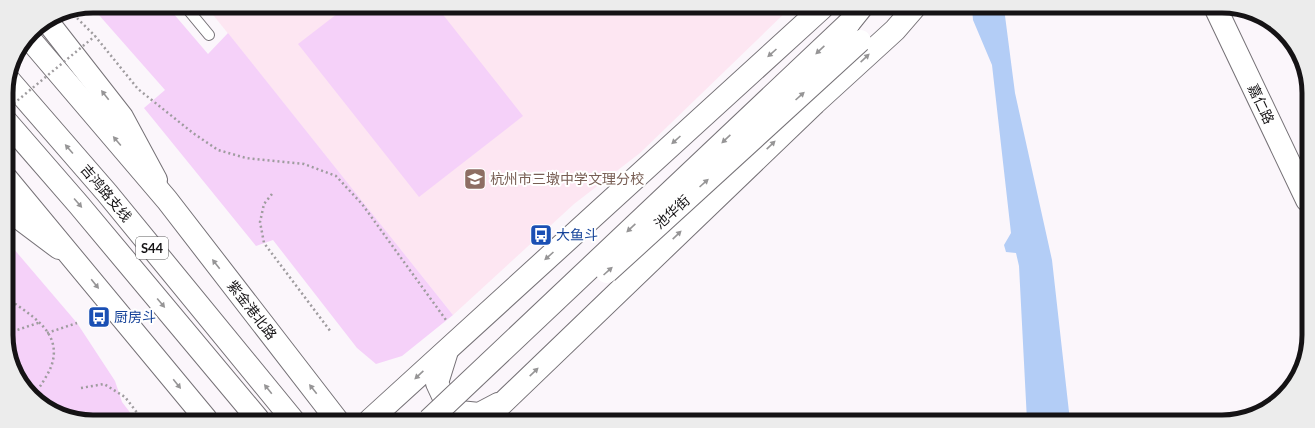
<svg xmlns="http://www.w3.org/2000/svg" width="1315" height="428" font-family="Lato,'Noto Sans SC',sans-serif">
<rect width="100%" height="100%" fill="#fbf6fb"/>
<path fill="#fde6f2" d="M 206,6 L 790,8 L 640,153 L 574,204 L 453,315 Z"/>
<g fill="#f5d1f9">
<path d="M 167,6 L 208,54 L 228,33 L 453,315 L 402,356 L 376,364 L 357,348 L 273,240 L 256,246 L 144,108 L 165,90 L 91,6 Z"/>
<path d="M 346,7 L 437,7 L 523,116 L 419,197 L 298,44 Z"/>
<path d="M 7,241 L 77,323 L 115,381 L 122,402 L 135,419 L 71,419 L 28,392 L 8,351 Z"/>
</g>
<path fill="#b3cdf6" d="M 972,8 L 1004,8 L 1015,93 L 1052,260 L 1070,421 L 1027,421 L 1019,266 L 1016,253 L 1006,252 L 1004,245 L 1011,233 L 992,65 L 973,20 Z"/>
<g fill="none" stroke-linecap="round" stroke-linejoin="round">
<g stroke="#757176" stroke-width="12">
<path id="service" d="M 185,6 L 209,35"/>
</g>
<g stroke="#757176" stroke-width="24">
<g id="tertiary">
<path d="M 1216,9 L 1307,200"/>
<path d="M 47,21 L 122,117 L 156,180"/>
<path d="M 7,209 L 59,248"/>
</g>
</g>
<g stroke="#757176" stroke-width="24">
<g id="secondary">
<path d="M 849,23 L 861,8"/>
<path d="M 447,351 L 437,383 L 450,411 L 479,414 L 498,404"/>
<path d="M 370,420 L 822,8"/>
<path d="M 485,420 L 815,103 L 895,30 L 914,8"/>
</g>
</g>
<g stroke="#757176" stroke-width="24">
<g id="primary">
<path d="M 28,37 L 167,200 L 337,420"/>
<path d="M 7,179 L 206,419"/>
</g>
</g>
<g stroke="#757176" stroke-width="24">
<g id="motorway">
<path d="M 8,79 L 107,193 L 293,420"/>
<path d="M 6,121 L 79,205 L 258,419"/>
</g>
</g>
<g stroke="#9f9c9f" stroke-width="2.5" stroke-dasharray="2 3" stroke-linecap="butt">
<path d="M 70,11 L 95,36 L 138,89 L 193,133 L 218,150 L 246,158 L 304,164 L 336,176 L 362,204 L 446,320"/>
<path d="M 272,194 L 264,204 L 260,222 L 264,243 L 331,332"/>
<path d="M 7,298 C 30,315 64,332 51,367 C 48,374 43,382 39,388"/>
<path d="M 8,333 L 41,322"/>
<path d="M 47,333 L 77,323"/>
<path d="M 81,388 L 104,384 L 125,397 L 142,419"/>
</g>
<use href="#service" stroke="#fff" stroke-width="10"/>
<use href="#tertiary" stroke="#fff" stroke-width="22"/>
<use href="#secondary" stroke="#fff" stroke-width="22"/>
<use href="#primary" stroke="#fff" stroke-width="22"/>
<use href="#motorway" stroke="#fff" stroke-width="22"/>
<g stroke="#757176" stroke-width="24" stroke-linecap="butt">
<g id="secondary-bridge">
<path d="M 607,272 L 860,41"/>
<path d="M 429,420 L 849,23"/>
</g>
</g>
<path stroke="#9f9c9f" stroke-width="2.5" stroke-dasharray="2 3" stroke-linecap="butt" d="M 6,110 L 95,36"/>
<use href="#secondary-bridge" stroke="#fff" stroke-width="22"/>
</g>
<defs><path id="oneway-solid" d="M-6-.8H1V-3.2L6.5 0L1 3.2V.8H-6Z"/></defs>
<g fill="#969596">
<use href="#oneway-solid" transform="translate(820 50) rotate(137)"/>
<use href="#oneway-solid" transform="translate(772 53) rotate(138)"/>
<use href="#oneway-solid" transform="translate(865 58) rotate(-43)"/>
<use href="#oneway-solid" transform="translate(105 95) rotate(-128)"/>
<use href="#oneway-solid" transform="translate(800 96) rotate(-42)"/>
<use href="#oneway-solid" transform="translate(726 139) rotate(137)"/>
<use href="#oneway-solid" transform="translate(676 140) rotate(138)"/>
<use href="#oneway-solid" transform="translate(117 141) rotate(-130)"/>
<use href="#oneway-solid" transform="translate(771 145) rotate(-44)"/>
<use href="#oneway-solid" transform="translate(69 149) rotate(-131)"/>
<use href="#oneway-solid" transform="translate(704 183) rotate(-42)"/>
<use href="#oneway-solid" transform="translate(78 203) rotate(49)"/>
<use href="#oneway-solid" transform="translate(631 228) rotate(137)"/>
<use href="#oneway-solid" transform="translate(677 235) rotate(-44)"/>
<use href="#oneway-solid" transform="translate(549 256) rotate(138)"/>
<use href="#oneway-solid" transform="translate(216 264) rotate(-128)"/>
<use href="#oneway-solid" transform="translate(608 271) rotate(-42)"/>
<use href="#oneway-solid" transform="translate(95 284) rotate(51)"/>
<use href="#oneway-solid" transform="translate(161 303) rotate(50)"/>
<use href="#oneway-solid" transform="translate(534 372) rotate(-44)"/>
<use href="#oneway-solid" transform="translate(419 375) rotate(137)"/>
<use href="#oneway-solid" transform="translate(177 384) rotate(51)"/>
<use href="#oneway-solid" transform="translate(268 389) rotate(-129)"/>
<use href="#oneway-solid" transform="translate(313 389) rotate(-128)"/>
</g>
<defs>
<g id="school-square" transform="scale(1.15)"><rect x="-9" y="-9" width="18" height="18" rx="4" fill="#8d6e63" stroke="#fff"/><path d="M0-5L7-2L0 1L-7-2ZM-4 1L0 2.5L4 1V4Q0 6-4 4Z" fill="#fff"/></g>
<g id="bus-square" transform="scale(1.15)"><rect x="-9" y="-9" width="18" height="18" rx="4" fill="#1a4fb4" stroke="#fff"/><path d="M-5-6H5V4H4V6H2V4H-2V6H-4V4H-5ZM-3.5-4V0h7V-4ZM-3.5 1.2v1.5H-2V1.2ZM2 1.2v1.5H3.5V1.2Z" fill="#fff"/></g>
</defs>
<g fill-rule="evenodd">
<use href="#school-square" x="475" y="179"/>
<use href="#bus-square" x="541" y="235"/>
<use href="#bus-square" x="99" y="317"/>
</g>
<g text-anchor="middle" stroke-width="4" stroke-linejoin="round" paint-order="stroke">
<rect fill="#fff" stroke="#5b5a5b" stroke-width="1" x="136" y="237" width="32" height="22" rx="3"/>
<g font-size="13" font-weight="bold" fill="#151315">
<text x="152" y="253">S44</text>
</g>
<g font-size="14" fill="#151315" stroke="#fff">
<text transform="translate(1261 104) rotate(65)" y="5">嘉仁路</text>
<text transform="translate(106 193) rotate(50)" y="5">吉鸿路支线</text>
<text transform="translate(672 212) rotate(-42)" y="5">池华街</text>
<text transform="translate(252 310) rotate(52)" y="5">紫金港北路</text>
</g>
<g font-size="14" fill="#785e54" stroke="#fff" text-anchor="start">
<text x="490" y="184">杭州市三墩中学文理分校</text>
</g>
<g font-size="14" fill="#164399" stroke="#fff" text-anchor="start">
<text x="556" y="240">大鱼斗</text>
<text x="114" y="322">厨房斗</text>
</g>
</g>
<path d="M0 0H1315V428H0ZM93 13H1222A80 80 0 0 1 1302 93V335A80 80 0 0 1 1222 415H93A80 80 0 0 1 13 335V93A80 80 0 0 1 93 13Z" fill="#ececec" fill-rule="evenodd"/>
<path fill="none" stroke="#151315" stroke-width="5" d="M93 13H1222A80 80 0 0 1 1302 93V335A80 80 0 0 1 1222 415H93A80 80 0 0 1 13 335V93A80 80 0 0 1 93 13Z"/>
</svg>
